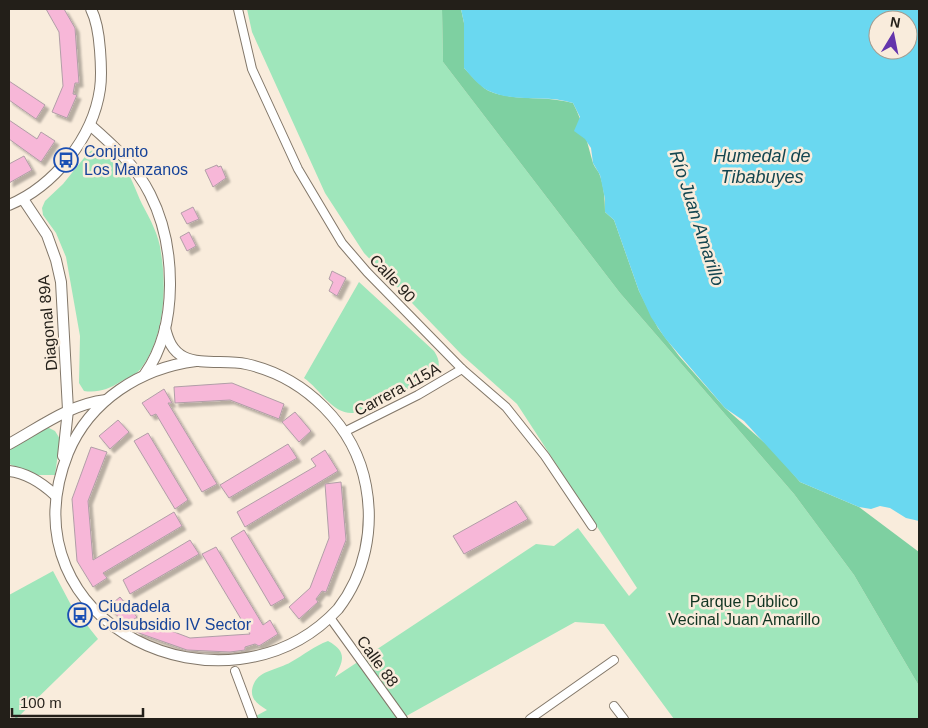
<svg xmlns="http://www.w3.org/2000/svg" width="928" height="728" font-family="Arial,sans-serif">
<defs>
<filter id="shadow"><feDropShadow dx="4" dy="4" stdDeviation="1" flood-color="#0004"/></filter>
</defs>
<rect width="100%" height="100%" fill="#f9ecdc"/>
<g fill="#9fe6bb">
<path d="M 247,9 L 442,9 L 443,62 L 620,293 L 794,494 L 854,575 L 919,686 L 919,719 L 674,719 L 604,624 L 575,622 L 401,719 L 250,719 L 267,710 C 259,705 251,700 252,690 C 255,670 276,671 291,662 C 304,655 314,646 328,641 C 348,652 343,661 335,677 L 536,544 L 554,546 L 578,528 L 629,596 L 637,588 L 517,404 L 462,355 L 364,253 L 325,193 L 252,32 Z"/>
<path d="M 97,147 C 127,158 130,178 142,204 C 150,219 159,235 161,253 C 167,288 164,338 142,367 C 138,374 127,378 120,382 C 109,389 98,393 84,391 L 79,383 L 80,336 L 66,257 L 56,233 L 43,215 L 42,208 L 45,201 L 63,184 L 88,153 Z"/>
<path d="M 359,282 L 434,351 C 441,361 440,369 433,378 L 353,413 C 332,414 321,390 304,378 Z"/>
<path d="M 47,427 L 55,431 L 60,439 L 55,475 L 37,475 L 9,464 L 9,448 Z"/>
<path d="M 53,571 L 71,605 L 98,639 L 16,719 L 9,707 L 9,595 Z"/>
</g>
<path fill="#7ed0a1" d="M 442,9 L 461,9 L 464,23 L 464,68 C 469,73 482,88 489,91 C 515,102 546,95 573,103 C 583,122 587,143 593,163 C 594,166 597,170 599,173 C 604,185 605,200 605,212 L 614,220 L 639,291 L 658,328 L 679,356 L 725,408 L 773,450 L 800,482 L 859,507 L 919,552 L 919,686 L 854,575 L 794,494 L 620,293 L 443,62 Z"/>
<path fill="#6ad8f0" fill-rule="evenodd" d="M 461,9 L 919,9 L 919,521 L 906,518 L 890,508 L 880,506 L 871,509 L 859,507 L 800,482 L 744,421 L 725,408 L 665,338 L 651,317 L 639,291 L 614,220 L 605,212 L 605,199 L 600,175 L 593,163 L 591,148 L 585,139 L 574,131 L 580,117 L 573,103 C 546,94 515,103 489,91 C 480,87 470,75 464,68 L 464,23 ZM 878,20 L 908,20 L 908,50 L 878,50 Z"/>
<g fill="#f7b7d8" stroke="#b19ea7" filter="url(#shadow)">
<path d="M 46,9 L 64,9 L 75,28 L 79,83 L 75,83 L 73,94 L 77,95 L 67,118 L 52,112 L 63,86 L 59,32 Z"/>
<path d="M 9,81 L 45,105 L 36,119 L 9,100 Z"/>
<path d="M 9,120 L 37,139 L 41,132 L 55,141 L 41,162 L 9,139 Z"/>
<path d="M 24,156 L 32,170 L 9,183 L 9,164 Z"/>
<path d="M 217,165 L 218,167 L 221,166 L 226,178 L 213,187 L 205,170 Z"/>
<path d="M 193,207 L 199,219 L 187,224 L 181,213 Z"/>
<path d="M 189,232 L 196,246 L 187,251 L 180,237 Z"/>
<path d="M 332,271 L 346,278 L 337,296 L 329,291 L 333,282 L 329,279 Z"/>
<path d="M 232,383 L 284,404 L 279,419 L 230,400 L 175,403 L 174,387 Z"/>
<path d="M 164,389 L 172,403 L 168,403 L 217,484 L 202,492 L 156,414 L 151,416 L 142,403 Z"/>
<path d="M 295,412 L 311,431 L 299,442 L 282,422 Z"/>
<path d="M 118,420 L 129,432 L 110,449 L 99,436 Z"/>
<path d="M 148,433 L 188,500 L 175,509 L 134,441 Z"/>
<path d="M 288,444 L 297,458 L 229,498 L 220,485 Z"/>
<path d="M 91,447 L 107,452 L 88,501 L 93,560 L 174,512 L 182,526 L 103,573 L 107,578 L 93,587 L 77,561 L 72,499 Z"/>
<path d="M 325,450 L 338,471 L 245,527 L 237,512 L 316,466 L 311,459 Z"/>
<path d="M 341,482 L 346,540 L 326,592 L 322,591 L 316,599 L 318,602 L 299,619 L 289,607 L 310,588 L 329,538 L 325,484 Z"/>
<path d="M 516,501 L 528,519 L 464,554 L 453,536 Z"/>
<path d="M 244,530 L 285,598 L 271,606 L 231,538 Z"/>
<path d="M 190,540 L 199,554 L 130,594 L 123,580 Z"/>
<path d="M 216,547 L 263,625 L 270,620 L 278,634 L 259,646 L 255,644 L 245,647 L 245,650 L 230,652 L 187,650 L 136,632 L 140,619 L 190,638 L 250,634 L 202,554 Z"/>
<path d="M 120,597 L 137,617 L 127,625 L 108,607 Z"/>
</g>
<g fill="none" stroke-linecap="round" stroke-linejoin="round">
<g stroke="#827769" stroke-width="10">
<g id="street">
<path d="M 238,9 L 252,69 L 298,169 L 342,243 L 367,272 L 462,369 L 506,407 L 545,456 L 592,526"/>
<path d="M 344,432 L 418,395 L 462,369"/>
<path d="M 331,619 L 403,719"/>
<path d="M 235,671 L 253,719"/>
<path d="M 614,706 L 624,719"/>
<path d="M 530,719 L 614,660"/>
</g>
</g>
<g stroke="#827769" stroke-width="12">
<g id="secondary">
<path d="M 90,125 C 113,145 136,166 150,194 C 176,245 179,326 145,374"/>
<path d="M 23,199 L 47,235 L 56,260 L 61,282 L 68,410 L 63,456"/>
<path d="M 9,205 C 54,186 93,138 100,89 C 102,76 101,63 100,50 C 99,36 97,21 91,9"/>
<path d="M 165,328 C 168,340 172,351 184,357 C 200,365 227,360 246,364 C 305,377 355,426 366,486 C 374,529 365,574 338,609 C 227,728 0,625 68,453 C 90,400 141,368 196,361"/>
<path d="M 9,444 C 40,427 70,404 106,400"/>
<path d="M 9,471 C 27,473 42,483 55,495"/>
</g>
</g>
<use href="#street" stroke="#fff" stroke-width="8"/>
<use href="#secondary" stroke="#fff" stroke-width="10"/>
</g>
<defs>
<g id="bus-ring" transform="scale(1.25)"><circle r="9.5" fill="#f9ecdc" stroke="#1a4fb4" stroke-width="1.5"/><path d="M-5-6H5V4H4V6H2V4H-2V6H-4V4H-5ZM-3.5-4V0h7V-4ZM-3.5 1.2v1.5H-2V1.2ZM2 1.2v1.5H3.5V1.2Z" fill="#1a4fb4"/></g>
</defs>
<g fill-rule="evenodd">
<use href="#bus-ring" x="66" y="160"/>
<use href="#bus-ring" x="80" y="615"/>
</g>
<g text-anchor="middle" stroke-width="5" stroke-linejoin="round" paint-order="stroke">
<g font-size="16" fill="#164399" stroke="#f9ecdc" text-anchor="start">
<text x="84" y="157">Conjunto<tspan x="84" dy="18">Los Manzanos</tspan></text>
<text x="98" y="612">Ciudadela<tspan x="98" dy="18">Colsubsidio IV Sector</tspan></text>
</g>
<g font-size="16" fill="#231f19" stroke="#f9ecdc">
<text transform="translate(393 278) rotate(47)" y="6">Calle 90</text>
<text transform="translate(47 323) rotate(-95)" y="6">Diagonal 89A</text>
<text transform="translate(397 389) rotate(-28)" y="6">Carrera 115A</text>
<text transform="translate(378 661) rotate(54)" y="6">Calle 88</text>
</g>
<g font-size="16" fill="#113522" stroke="#f9ecdc">
<text x="744" y="607">Parque Público<tspan x="744" dy="18">Vecinal Juan Amarillo</tspan></text>
</g>
<g font-size="18" font-style="italic" fill="#144650" stroke="#f9ecdc">
<text x="762" y="162">Humedal de<tspan x="762" dy="21">Tibabuyes</tspan></text>
<text transform="translate(697 218) rotate(72)" y="6">Río Juan Amarillo</text>
</g>
</g>
<rect width="928" height="728" fill="none" stroke="#231f19" stroke-width="20"/>
<g transform="translate(893 35) rotate(10)"><circle r="24" fill="#f9ecdc" stroke="#a39a8e"/>
<path d="M0-4L9 19L0 12L-9 19Z" fill="#6435ac"/>
<text y="-8" font-size="14" font-weight="bold" text-anchor="middle" fill="#231f19">N</text>
</g>
<path d="M12 708v8h131v-8" fill="none" stroke="#231f19" stroke-width="2.5"/>
<text x="20" y="708" font-size="15" fill="#231f19" stroke="#f9ecdc" stroke-width="4" paint-order="stroke">100 m</text>
</svg>
